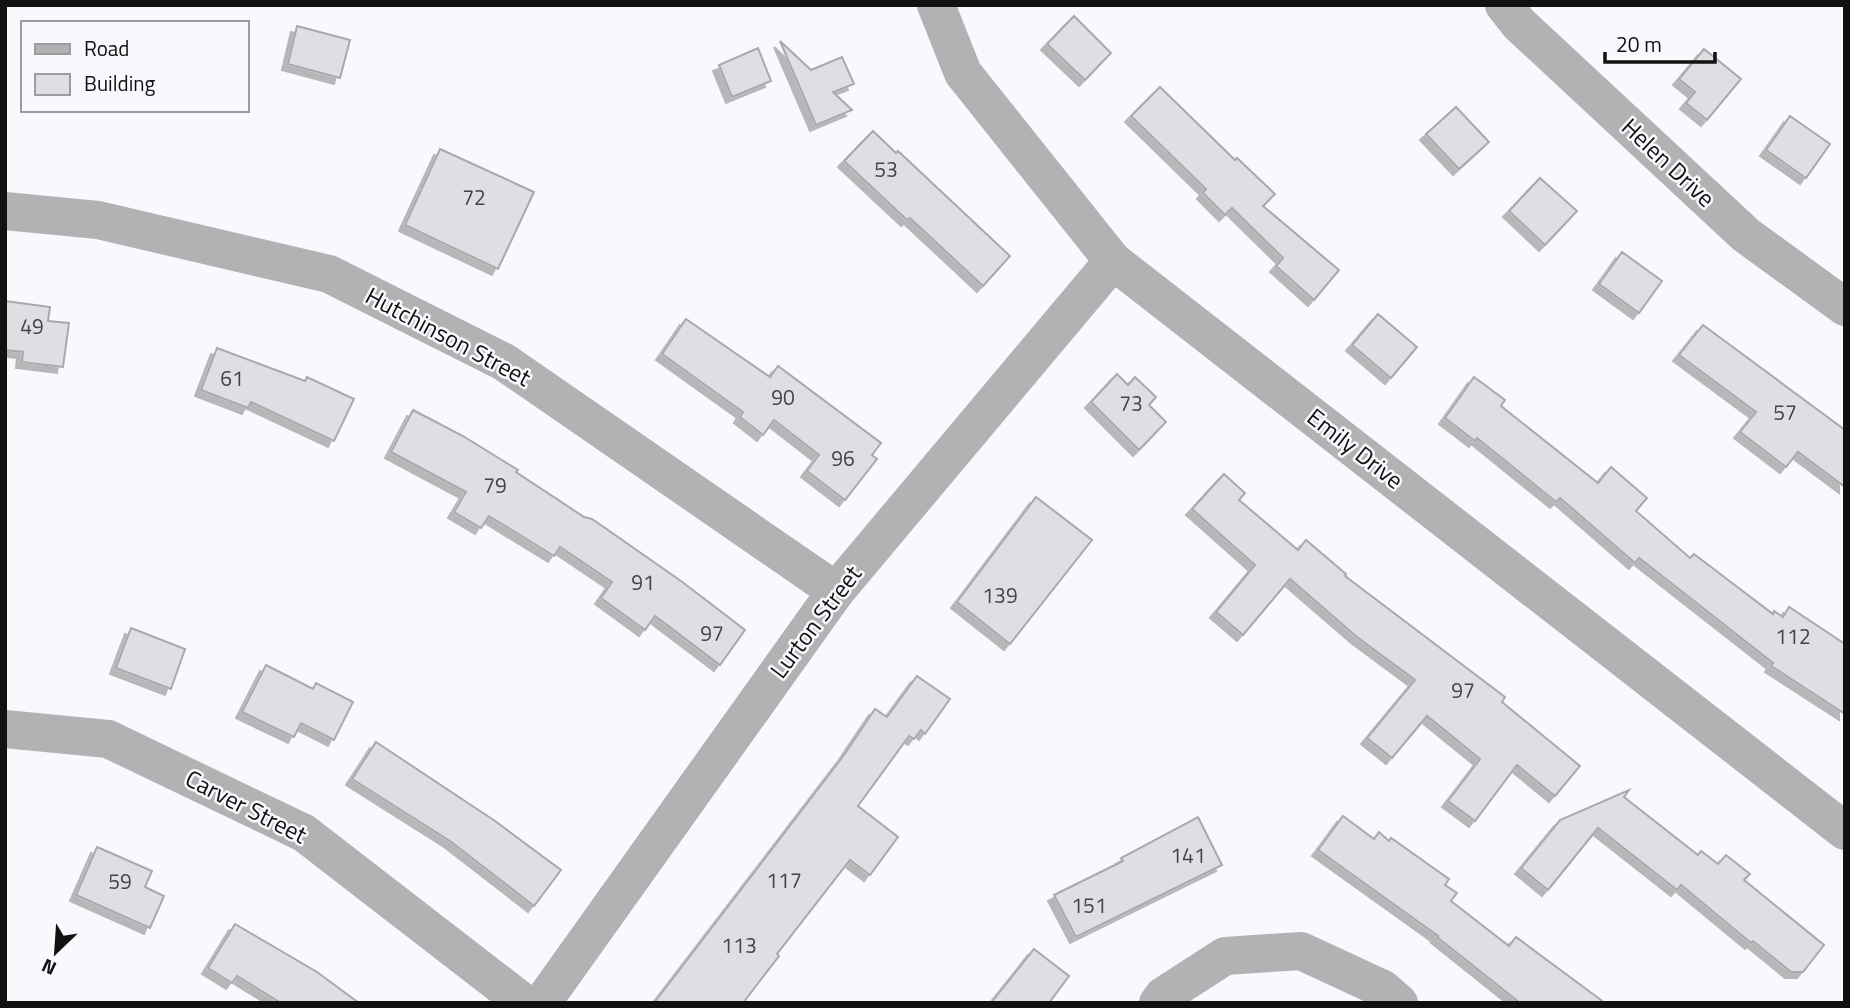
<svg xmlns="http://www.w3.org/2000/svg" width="1850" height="1008" font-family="'Titillium Web',sans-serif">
<defs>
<filter id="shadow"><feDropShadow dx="-6" dy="6" stdDeviation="0" flood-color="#0004"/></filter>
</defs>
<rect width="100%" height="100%" fill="#f9f9fd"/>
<g fill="#dfdee2" stroke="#a9a9ad" stroke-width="2" filter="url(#shadow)">
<path d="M 1074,16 L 1111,53 L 1085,80 L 1047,44 Z"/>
<path d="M 297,26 L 350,40 L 340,78 L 288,64 Z"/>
<path d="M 780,41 L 811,70 L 842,57 L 854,84 L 833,92 L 852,110 L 816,125 Z"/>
<path d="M 758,48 L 771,81 L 732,97 L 719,65 Z"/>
<path d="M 1704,49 L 1741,79 L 1707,120 L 1686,103 L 1695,92 L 1679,79 Z"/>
<path d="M 1160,87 L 1235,160 L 1237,158 L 1275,194 L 1263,206 L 1339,270 L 1314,300 L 1276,266 L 1283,258 L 1232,208 L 1225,215 L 1203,193 L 1206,189 L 1131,116 Z"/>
<path d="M 1456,107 L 1489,142 L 1459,169 L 1426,134 Z"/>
<path d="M 1790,116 L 1830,144 L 1806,178 L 1766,150 Z"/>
<path d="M 873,131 L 896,153 L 898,151 L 1010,256 L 983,286 L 910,218 L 907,220 L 844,161 Z"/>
<path d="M 440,149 L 534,192 L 498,269 L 405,225 Z"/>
<path d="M 1540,178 L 1577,211 L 1545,245 L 1509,211 Z"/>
<path d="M 1622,252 L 1662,281 L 1639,313 L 1599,284 Z"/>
<path d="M 5,301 L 50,307 L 48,321 L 69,323 L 63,367 L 22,362 L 23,352 L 5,350 Z"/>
<path d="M 1378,314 L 1417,347 L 1391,378 L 1352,345 Z"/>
<path d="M 686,319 L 770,377 L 778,366 L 881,443 L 872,455 L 877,459 L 845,500 L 807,471 L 819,455 L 774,420 L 763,435 L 740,417 L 743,412 L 662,354 Z"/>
<path d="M 1703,325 L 1845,430 L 1845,487 L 1798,452 L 1786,467 L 1740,432 L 1756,412 L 1679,355 Z"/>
<path d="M 217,348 L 305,381 L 307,377 L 354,399 L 334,441 L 251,402 L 248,408 L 201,390 Z"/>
<path d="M 1117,374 L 1128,385 L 1135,377 L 1156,397 L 1149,405 L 1166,422 L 1139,450 L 1091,402 Z"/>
<path d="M 1474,377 L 1505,400 L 1501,406 L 1598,483 L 1611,467 L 1647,498 L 1636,511 L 1690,558 L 1694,554 L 1773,614 L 1774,611 L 1783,617 L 1789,607 L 1845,644 L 1845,714 L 1771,666 L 1773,663 L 1639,558 L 1635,563 L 1560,498 L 1556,502 L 1477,438 L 1475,441 L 1445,418 Z"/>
<path d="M 413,410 L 463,436 L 518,470 L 516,472 L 584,517 L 592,519 L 681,581 L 745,630 L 720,665 L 655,616 L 645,630 L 601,598 L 612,582 L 560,547 L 554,556 L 489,516 L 481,528 L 454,512 L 466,492 L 391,452 Z"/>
<path d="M 1224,474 L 1245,493 L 1239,500 L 1298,550 L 1306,540 L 1346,574 L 1345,576 L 1505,697 L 1502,702 L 1580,766 L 1555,796 L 1517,765 L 1475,821 L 1448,801 L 1480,759 L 1427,716 L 1392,758 L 1367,738 L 1415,680 L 1357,637 L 1290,579 L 1243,635 L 1216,612 L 1255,565 L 1192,509 Z"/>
<path d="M 1036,497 L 1092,540 L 1010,644 L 957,602 Z"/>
<path d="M 131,628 L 185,649 L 171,689 L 116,668 Z"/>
<path d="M 266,665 L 313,689 L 316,683 L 353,702 L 334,740 L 301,723 L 294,737 L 242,712 Z"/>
<path d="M 917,676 L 950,699 L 925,734 L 921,730 L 914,739 L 909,736 L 858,806 L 898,837 L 870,875 L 850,860 L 777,954 L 779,956 L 743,1003 L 654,1003 L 844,755 L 875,709 L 887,717 Z"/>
<path d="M 376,742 L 495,821 L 561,870 L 534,906 L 450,841 L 352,779 Z"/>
<path d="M 1629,790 L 1624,797 L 1698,855 L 1701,851 L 1718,864 L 1726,855 L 1750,874 L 1744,880 L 1824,945 L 1803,972 L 1791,972 L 1753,941 L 1751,943 L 1681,885 L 1677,890 L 1598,828 L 1548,890 L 1521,868 L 1560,820 Z"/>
<path d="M 1343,816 L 1374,839 L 1379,832 L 1389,841 L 1391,838 L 1449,879 L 1445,885 L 1457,893 L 1451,901 L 1509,946 L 1516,937 L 1605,1003 L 1520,1003 L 1437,937 L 1438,936 L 1318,850 Z"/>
<path d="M 1198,817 L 1222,865 L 1076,937 L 1054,895 L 1123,861 L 1121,858 Z"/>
<path d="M 97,847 L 152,871 L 145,887 L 164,896 L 150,928 L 76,895 Z"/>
<path d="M 235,924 L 317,972 L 359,1003 L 281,1003 L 237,976 L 232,983 L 208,968 Z"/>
<path d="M 1034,949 L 1069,976 L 1049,1003 L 991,1003 Z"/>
</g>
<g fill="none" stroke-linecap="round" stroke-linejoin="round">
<g stroke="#b2b2b4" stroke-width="38">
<path d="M 936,5 L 963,73 L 1113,261 L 1845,831"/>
<path d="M 1504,5 L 1519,24 L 1746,235 L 1845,307"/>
<path d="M 5,211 L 98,220 L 329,274 L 504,362 L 836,591"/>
<path d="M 5,729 L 108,739 L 304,833 L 524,1003"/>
<path d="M 542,1003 L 836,591 L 1113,261"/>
<path d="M 1158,1003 L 1163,996 L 1225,956 L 1301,951 L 1383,989 L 1399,1003"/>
</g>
</g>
<g text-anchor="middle" stroke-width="5" stroke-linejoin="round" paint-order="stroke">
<g font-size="21" fill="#444446">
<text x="886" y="177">53</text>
<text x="474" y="205">72</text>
<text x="32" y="334">49</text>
<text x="232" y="386">61</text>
<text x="783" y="405">90</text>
<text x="1131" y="411">73</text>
<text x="1785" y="420">57</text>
<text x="843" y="466">96</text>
<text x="495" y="493">79</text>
<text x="643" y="590">91</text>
<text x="1000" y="603">139</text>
<text x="712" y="641">97</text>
<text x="1793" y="644">112</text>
<text x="1463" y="698">97</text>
<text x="1188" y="863">141</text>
<text x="784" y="888">117</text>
<text x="120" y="889">59</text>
<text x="1089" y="913">151</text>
<text x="739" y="953">113</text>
</g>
<g font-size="24" fill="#111112" stroke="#f9f9fd">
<text transform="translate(1668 163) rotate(43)" y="8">Helen Drive</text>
<text transform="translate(448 337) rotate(28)" y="8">Hutchinson Street</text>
<text transform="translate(1355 449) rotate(38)" y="8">Emily Drive</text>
<text transform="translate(816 622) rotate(-53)" y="8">Lurton Street</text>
<text transform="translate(246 807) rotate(27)" y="8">Carver Street</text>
</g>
</g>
<rect width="1850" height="1008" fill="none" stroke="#111112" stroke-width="14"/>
<rect x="21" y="21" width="228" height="91" fill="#f9f9fd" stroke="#9c9c9f" stroke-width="2"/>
<rect x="35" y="44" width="35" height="10" fill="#b2b2b4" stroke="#9c9c9f" stroke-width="2"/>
<text x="84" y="56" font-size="21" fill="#111112">Road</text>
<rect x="35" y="74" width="35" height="21" fill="#dfdee2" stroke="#9c9c9f" stroke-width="2"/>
<text x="84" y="91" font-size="21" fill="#111112">Building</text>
<g transform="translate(56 952) rotate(205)" stroke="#f9f9fd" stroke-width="5" paint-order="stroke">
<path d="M0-5L12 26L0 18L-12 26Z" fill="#111112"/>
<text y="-10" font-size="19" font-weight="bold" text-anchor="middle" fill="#111112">N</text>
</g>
<path d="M1605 52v10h110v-10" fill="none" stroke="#111112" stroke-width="3.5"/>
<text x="1616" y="52" font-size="21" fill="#111112" stroke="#f9f9fd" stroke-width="5" paint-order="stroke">20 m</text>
</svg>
